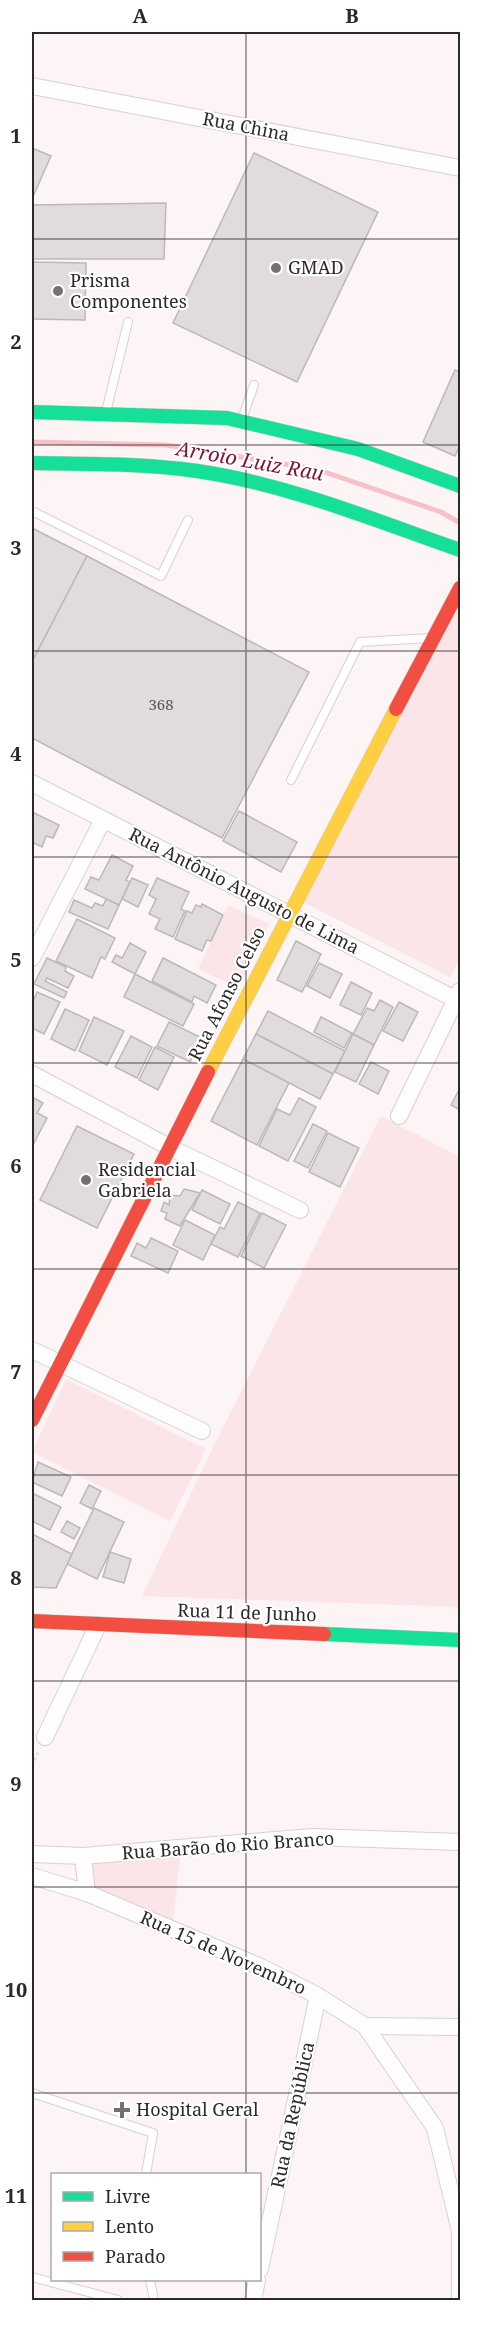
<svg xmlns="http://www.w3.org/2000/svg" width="492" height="2332" font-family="'Noto Serif',serif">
<rect width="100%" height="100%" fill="#fcf4f5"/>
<g fill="#fce5e9">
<path d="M 460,601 L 460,960 L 450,977 L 303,902 Z"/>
<path d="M 228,905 L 269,924 L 239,988 L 198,969 Z"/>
<path d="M 381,1116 L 460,1157 L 460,1607 L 142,1596 L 217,1439 Z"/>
<path d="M 66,1379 L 206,1449 L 170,1521 L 32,1452 Z"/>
<path d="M 180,1856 L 173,1924 L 91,1891 L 88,1864 Z"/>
</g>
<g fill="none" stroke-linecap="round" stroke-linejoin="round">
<path stroke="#f8c1ca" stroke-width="5" d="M 32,442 L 166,445 L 316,469 L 441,512 L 460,523"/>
</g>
<g fill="#e1dbdc" stroke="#bdb8b8" stroke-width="1.5">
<path d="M 32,148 L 51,156 L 32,199 Z"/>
<path d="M 254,153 L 378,212 L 297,382 L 173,323 Z"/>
<path d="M 166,203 L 164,259 L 32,259 L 32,205 Z"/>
<path d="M 32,262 L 86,263 L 85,320 L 32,319 Z"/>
<path d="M 455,370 L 460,372 L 460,445 L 455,456 L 423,442 Z"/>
<path d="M 32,528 L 87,556 L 32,662 Z"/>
<path d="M 87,556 L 309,672 L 222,838 L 32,738 L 32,662 Z"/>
<path d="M 239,811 L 297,842 L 281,872 L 223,841 Z"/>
<path d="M 32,812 L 59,825 L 53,838 L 46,836 L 42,847 L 32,842 Z"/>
<path d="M 112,855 L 133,866 L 126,880 L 130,882 L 119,905 L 85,889 L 91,877 L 99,880 Z"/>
<path d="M 132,878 L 148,885 L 138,907 L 122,899 Z"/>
<path d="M 157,878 L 189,892 L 181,909 L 185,911 L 173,937 L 155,929 L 160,919 L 149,914 L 156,899 L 149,895 Z"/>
<path d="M 106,899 L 119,905 L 108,929 L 69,912 L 74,900 L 92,908 L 95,903 L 103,906 Z"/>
<path d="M 202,904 L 223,915 L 211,941 L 207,940 L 202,951 L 175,939 L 187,911 L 192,913 L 196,905 L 201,907 Z"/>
<path d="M 77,919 L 115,938 L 105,959 L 101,957 L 92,978 L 56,961 Z"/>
<path d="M 296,941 L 321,954 L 302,992 L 277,980 Z"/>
<path d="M 130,943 L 146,952 L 135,974 L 112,962 L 116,955 L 122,958 Z"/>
<path d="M 47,958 L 66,967 L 65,971 L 74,976 L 68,988 L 47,978 L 45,981 L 67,992 L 64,998 L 34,984 Z"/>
<path d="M 163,958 L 216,985 L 207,1003 L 194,996 L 192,1002 L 152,981 Z"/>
<path d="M 319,963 L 342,974 L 330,998 L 307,986 Z"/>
<path d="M 135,974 L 194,1004 L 183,1026 L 124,997 Z"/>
<path d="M 351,982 L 372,993 L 361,1015 L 340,1005 Z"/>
<path d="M 37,992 L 60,1002 L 44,1034 L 32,1028 L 32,1004 Z"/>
<path d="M 380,1000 L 393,1007 L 374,1045 L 353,1034 L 367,1008 L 374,1011 Z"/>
<path d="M 399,1002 L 418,1012 L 403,1041 L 383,1031 Z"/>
<path d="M 65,1009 L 89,1020 L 75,1051 L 51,1039 Z"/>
<path d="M 268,1011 L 345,1051 L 333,1074 L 256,1034 Z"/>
<path d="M 94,1017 L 124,1031 L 107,1065 L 79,1051 Z"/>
<path d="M 321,1017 L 352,1033 L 344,1048 L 314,1032 Z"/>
<path d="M 169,1022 L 202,1038 L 190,1062 L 157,1046 Z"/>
<path d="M 256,1034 L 333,1074 L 320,1099 L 243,1059 Z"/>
<path d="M 353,1034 L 374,1045 L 356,1082 L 335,1072 Z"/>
<path d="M 131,1036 L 152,1047 L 137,1078 L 115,1067 Z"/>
<path d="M 155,1047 L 174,1057 L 158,1090 L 139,1080 Z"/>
<path d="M 243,1059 L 289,1083 L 257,1145 L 211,1121 Z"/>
<path d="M 371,1062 L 389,1071 L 378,1094 L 359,1084 Z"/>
<path d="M 460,1088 L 460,1110 L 451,1105 Z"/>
<path d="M 32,1097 L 43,1103 L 37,1113 L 47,1118 L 33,1145 Z"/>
<path d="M 299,1098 L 316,1107 L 288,1161 L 259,1146 L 277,1109 L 290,1115 Z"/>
<path d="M 313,1124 L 327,1131 L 308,1168 L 294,1161 Z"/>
<path d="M 77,1126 L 134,1154 L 97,1228 L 40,1200 Z"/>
<path d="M 328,1133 L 359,1148 L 340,1187 L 309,1172 Z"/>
<path d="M 184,1189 L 200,1193 L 180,1226 L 165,1219 L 167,1213 L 161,1211 L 164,1202 L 169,1205 L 170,1195 L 180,1196 Z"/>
<path d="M 202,1190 L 230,1204 L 220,1224 L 192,1210 Z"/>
<path d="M 238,1202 L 260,1213 L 238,1257 L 211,1244 L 220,1227 L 224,1229 Z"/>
<path d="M 262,1213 L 286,1225 L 264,1268 L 241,1256 Z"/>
<path d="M 185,1220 L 215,1235 L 203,1260 L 173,1245 Z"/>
<path d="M 151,1238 L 178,1251 L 168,1273 L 131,1256 L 137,1243 L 146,1248 Z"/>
<path d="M 38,1462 L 71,1477 L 62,1496 L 32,1482 Z"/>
<path d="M 89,1485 L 101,1491 L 92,1509 L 80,1503 Z"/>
<path d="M 32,1493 L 61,1507 L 50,1530 L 32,1521 Z"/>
<path d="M 94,1508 L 124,1522 L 97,1579 L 67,1564 Z"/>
<path d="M 67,1521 L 80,1528 L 74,1539 L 61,1532 Z"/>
<path d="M 32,1534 L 72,1554 L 56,1588 L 32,1587 Z"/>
<path d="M 110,1552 L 131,1559 L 124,1583 L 103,1577 Z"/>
</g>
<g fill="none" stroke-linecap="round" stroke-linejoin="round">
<g stroke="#d7d1d2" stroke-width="10">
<g id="lane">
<path d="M 106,412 L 128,322"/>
<path d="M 242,419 L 254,385"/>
<path d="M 32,511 L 161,576 L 188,520"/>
<path d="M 291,780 L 360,642 L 431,638"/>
<path d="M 32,2093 L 153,2133 L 146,2174"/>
<path d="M 32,2277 L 118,2300"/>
<path d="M 150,2280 L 154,2300"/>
</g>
</g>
<g stroke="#d7d1d2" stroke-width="18">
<g id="street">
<path d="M 32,86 L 460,168"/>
<path d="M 32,783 L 457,1000"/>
<path d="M 32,958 L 103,820"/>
<path d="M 32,1074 L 169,1147 L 300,1210"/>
<path d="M 399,1116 L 460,991"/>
<path d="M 32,1350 L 202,1431"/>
<path d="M 45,1737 L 98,1625"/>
<path d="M 32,1854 L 83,1856 L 312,1837 L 460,1842"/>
<path d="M 83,1856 L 87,1893"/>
<path d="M 32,1876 L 87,1893 L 261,1967 L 318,1996 L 365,2026 L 435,2128 L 460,2231 L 460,2300"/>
<path d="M 365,2026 L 460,2027"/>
<path d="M 260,2269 L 318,1996"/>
<path d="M 253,2300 L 257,2280"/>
</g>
</g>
<g stroke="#d7d1d2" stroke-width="15">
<g id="fast">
<path d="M 32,412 L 227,418 L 358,449 L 460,486"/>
<path d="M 32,463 C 87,464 142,463 197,471 C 287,484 374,520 460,550"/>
<path d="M 324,1634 L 460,1640"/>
</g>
</g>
<g stroke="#d7d1d2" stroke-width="15">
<path id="slow" d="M 208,1072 L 396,709"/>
</g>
<g stroke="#d7d1d2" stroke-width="15">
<g id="jam">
<path d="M 396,709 L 460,588"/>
<path d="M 32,1420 L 208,1072"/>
<path d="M 32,1621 L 324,1634"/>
</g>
</g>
<path stroke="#e2e0e0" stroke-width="3" stroke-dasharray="3 3" stroke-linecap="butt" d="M 32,1766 L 39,1750"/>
<use href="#lane" stroke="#fffdfe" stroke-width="8"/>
<use href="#street" stroke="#fffdfe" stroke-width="16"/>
<use href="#fast" stroke="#16e098" stroke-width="14"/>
<use href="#slow" stroke="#ffcf43" stroke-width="14"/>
<use href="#jam" stroke="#f24e42" stroke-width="14"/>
</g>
<path fill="none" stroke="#2d2829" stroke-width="1.5" stroke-opacity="0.55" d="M 246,32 L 246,2174M 32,239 L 460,239M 32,445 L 460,445M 32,651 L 460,651M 32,857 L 460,857M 32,1063 L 460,1063M 32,1269 L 460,1269M 32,1475 L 460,1475M 32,1681 L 460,1681M 32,1887 L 460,1887M 32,2093 L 460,2093M 246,2280 L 246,2300"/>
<g fill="#756f70" stroke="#fff" stroke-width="2">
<circle cx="276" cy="268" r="6"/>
<circle cx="58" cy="291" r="6"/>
<circle cx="86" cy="1180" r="6"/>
<path d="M119 2101h6v6h6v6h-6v6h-6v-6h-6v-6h6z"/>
</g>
<g text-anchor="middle" stroke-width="4.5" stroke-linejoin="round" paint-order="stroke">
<g font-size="15" fill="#5a5556">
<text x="161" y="710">368</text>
</g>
<g font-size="18" fill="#2d2829" stroke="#fff">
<text transform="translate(246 127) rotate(11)" y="6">Rua China</text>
<text transform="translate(244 891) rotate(27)" y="6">Rua Antônio Augusto de Lima</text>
<text transform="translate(227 994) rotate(-63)" y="6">Rua Afonso Celso</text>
<text transform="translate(247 1613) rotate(2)" y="6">Rua 11 de Junho</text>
<text transform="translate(228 1846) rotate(-4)" y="6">Rua Barão do Rio Branco</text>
<text transform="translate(223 1953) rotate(24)" y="6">Rua 15 de Novembro</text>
<text transform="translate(293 2115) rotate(-78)" y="6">Rua da República</text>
</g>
<g font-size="18" fill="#2d2829" stroke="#fff" text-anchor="start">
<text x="288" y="274">GMAD</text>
<text x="70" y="287">Prisma<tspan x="70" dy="21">Componentes</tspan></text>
<text x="98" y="1176">Residencial<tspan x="98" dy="21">Gabriela</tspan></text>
<text x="136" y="2116">Hospital Geral</text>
</g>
<g font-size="20" font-style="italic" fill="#7f1338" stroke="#fff">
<text transform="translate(250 461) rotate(10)" y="7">Arroio Luiz Rau</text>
</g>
</g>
<rect width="492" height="2332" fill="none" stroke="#ffffff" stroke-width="66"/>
<rect x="51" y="2173" width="210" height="108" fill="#ffffff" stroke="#aba9a9" stroke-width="1.5"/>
<rect x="63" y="2192" width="30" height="9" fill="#16e098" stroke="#aba9a9" stroke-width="1.5"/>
<text x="105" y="2203" font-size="18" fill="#2d2829">Livre</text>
<rect x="63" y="2222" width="30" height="9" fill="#ffcf43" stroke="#aba9a9" stroke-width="1.5"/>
<text x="105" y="2233" font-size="18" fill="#2d2829">Lento</text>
<rect x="63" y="2252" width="30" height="9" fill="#f24e42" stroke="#aba9a9" stroke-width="1.5"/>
<text x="105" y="2263" font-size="18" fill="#2d2829">Parado</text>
<rect x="33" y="33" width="426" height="2266" fill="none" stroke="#2d2829" stroke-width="2"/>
<g font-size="20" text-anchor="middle" font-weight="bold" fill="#2d2829">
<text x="140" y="23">A</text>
<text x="352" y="23">B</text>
<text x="16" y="143">1</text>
<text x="16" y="349">2</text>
<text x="16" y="555">3</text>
<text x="16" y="761">4</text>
<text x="16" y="967">5</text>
<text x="16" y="1173">6</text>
<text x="16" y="1379">7</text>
<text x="16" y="1585">8</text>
<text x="16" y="1791">9</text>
<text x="16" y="1997">10</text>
<text x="16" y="2203">11</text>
</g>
</svg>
